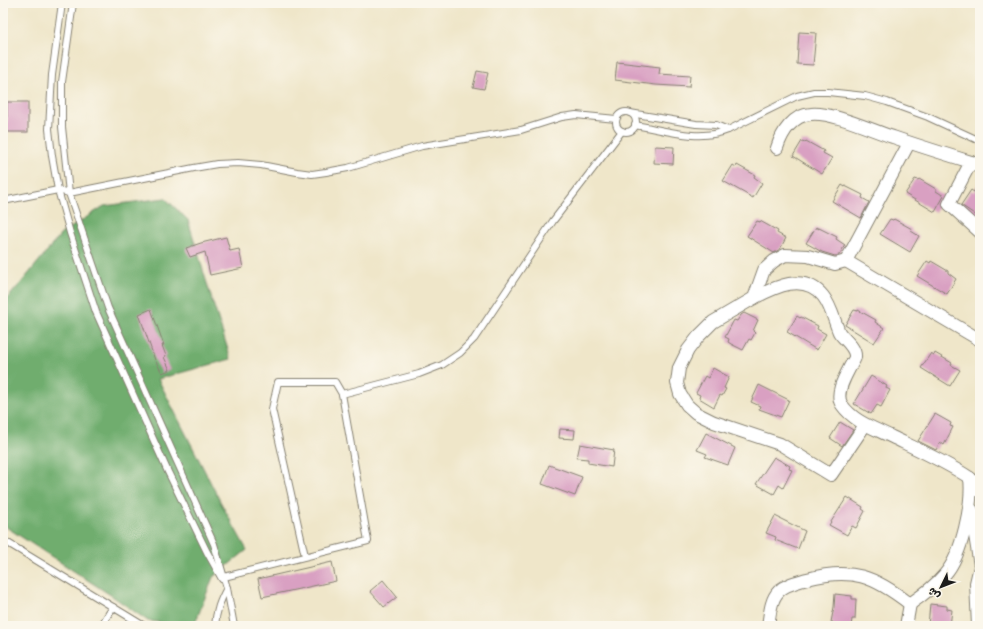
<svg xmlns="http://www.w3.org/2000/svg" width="983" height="629" font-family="'Shantell Sans','Playpen Sans Arabic',sans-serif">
<rect width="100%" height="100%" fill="#fbf7ec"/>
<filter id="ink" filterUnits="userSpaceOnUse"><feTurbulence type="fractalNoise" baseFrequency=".025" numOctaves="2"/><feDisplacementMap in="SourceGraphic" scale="8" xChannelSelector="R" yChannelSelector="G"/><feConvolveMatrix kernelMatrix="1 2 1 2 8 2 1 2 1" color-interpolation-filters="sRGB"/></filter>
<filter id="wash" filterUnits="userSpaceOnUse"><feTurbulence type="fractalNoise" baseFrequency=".012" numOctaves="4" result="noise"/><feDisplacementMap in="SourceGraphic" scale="16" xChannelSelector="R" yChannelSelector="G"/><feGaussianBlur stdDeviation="0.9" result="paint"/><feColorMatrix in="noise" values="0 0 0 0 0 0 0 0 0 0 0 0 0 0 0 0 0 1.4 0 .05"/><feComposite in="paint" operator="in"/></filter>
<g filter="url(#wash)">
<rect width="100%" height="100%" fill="#efe6c9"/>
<path fill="#6fad6e" stroke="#466445" d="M 165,198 L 188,220 L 212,300 L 231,359 L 158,379 L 221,503 L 247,550 L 213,577 L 194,626 L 148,621 L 112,596 L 3,525 L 3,303 L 21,283 L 61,234 L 104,206 Z"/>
<g id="blocks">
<g fill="#d9a0c2">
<path d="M 799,32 L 816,33 L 813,65 L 797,64 Z"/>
<path d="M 617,62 L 660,67 L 659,74 L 690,76 L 689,87 L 656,85 L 615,80 Z"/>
<path d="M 477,71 L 488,73 L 484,89 L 473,87 Z"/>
<rect x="7" y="102" width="21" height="30"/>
<path d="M 802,141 L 805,142 L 806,141 L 824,151 L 823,153 L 832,158 L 822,174 L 793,156 Z"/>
<path d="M 655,146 L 674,147 L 673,164 L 654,163 Z"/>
<path d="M 733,165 L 736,167 L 737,165 L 755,175 L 754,177 L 762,183 L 753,198 L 723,181 Z"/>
<path d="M 915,179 L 918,180 L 919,179 L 936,189 L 936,191 L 944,196 L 935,212 L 905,194 Z"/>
<path d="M 980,179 L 980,218 L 961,205 L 971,190 L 974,192 Z"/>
<path d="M 842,185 L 845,187 L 845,186 L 863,195 L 862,198 L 869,202 L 861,218 L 832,201 Z"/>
<path d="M 890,219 L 893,220 L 894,219 L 912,229 L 911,231 L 919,236 L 910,252 L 880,234 Z"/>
<path d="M 757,221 L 760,222 L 760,221 L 778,231 L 777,233 L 786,238 L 780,249 L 774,253 L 747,236 Z"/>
<path d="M 816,227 L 819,229 L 819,228 L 837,237 L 836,239 L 845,245 L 839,255 L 835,256 L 822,252 L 806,243 Z"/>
<path d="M 226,237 L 230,251 L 239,249 L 243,268 L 210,275 L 205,252 L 190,257 L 186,248 L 201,243 Z"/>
<path d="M 927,261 L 930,263 L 931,261 L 948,271 L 948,273 L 956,279 L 947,294 L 917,276 Z"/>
<path d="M 151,309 L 164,345 L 162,345 L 166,356 L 164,357 L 170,370 L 162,373 L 155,360 L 139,314 Z"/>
<path d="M 854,310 L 858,311 L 858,310 L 876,320 L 875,322 L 884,328 L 874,343 L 845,325 Z"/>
<path d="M 744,313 L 758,320 L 753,331 L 755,333 L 751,340 L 749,339 L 743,350 L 731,344 L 728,342 L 729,339 L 725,337 L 734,320 L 737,321 L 741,315 Z"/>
<path d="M 797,316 L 800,318 L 801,317 L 818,326 L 817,329 L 826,334 L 817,350 L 787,332 Z"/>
<path d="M 931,353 L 934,355 L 935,353 L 952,363 L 951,365 L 960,370 L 950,386 L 921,368 Z"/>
<path d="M 713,368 L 729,377 L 724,388 L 726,389 L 722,396 L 720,395 L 714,407 L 699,398 L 700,395 L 696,393 L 705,376 L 708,378 Z"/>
<path d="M 871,376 L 887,386 L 886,388 L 890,390 L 881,407 L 877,405 L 871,414 L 854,404 Z"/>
<path d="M 759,385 L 789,400 L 781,417 L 759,409 L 760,406 L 751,402 Z"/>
<path d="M 935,414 L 951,423 L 950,426 L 953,427 L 944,445 L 940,442 L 936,450 L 918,441 Z"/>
<path d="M 840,422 L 853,430 L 842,446 L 830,438 Z"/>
<path d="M 560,429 L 575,430 L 574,439 L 559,438 Z"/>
<path d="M 706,433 L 735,448 L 728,465 L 705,457 L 707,454 L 697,450 Z"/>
<path d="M 580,444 L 614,450 L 612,467 L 588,463 L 588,459 L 577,458 Z"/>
<path d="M 774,457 L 790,466 L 789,469 L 792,470 L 783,488 L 779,485 L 774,494 L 756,484 Z"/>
<path d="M 549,465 L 582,477 L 575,496 L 542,484 Z"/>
<path d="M 847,497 L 863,507 L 862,509 L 865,511 L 856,528 L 852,526 L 847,535 L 829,525 Z"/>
<path d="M 775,516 L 805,531 L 798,549 L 775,540 L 776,537 L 766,533 Z"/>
<path d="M 332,562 L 336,581 L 262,597 L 258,579 Z"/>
<path d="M 383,580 L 397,597 L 384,607 L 370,591 Z"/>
<path d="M 835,594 L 852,596 L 852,599 L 856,599 L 855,619 L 852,619 L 851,626 L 833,626 L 833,622 L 831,622 L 834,607 Z"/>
<path d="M 930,604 L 947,606 L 947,609 L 952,610 L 950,626 L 928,626 Z"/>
</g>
</g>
</g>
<g filter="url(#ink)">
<use href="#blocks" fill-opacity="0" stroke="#868172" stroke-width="1"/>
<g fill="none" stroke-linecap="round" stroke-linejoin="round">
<g stroke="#868172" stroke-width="8">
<g id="service">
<path d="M 62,3 L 52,75 L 49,129 L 52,156 L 58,190 L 70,233 L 96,312 L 168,472 L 207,552 L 222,579"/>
<path d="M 73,3 L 62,82 L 62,127 L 69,193 L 108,308 L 214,544 L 227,588 L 234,626"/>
<circle cx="626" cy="122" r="10"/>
<path d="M 630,113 L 696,124 L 716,125 L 728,130 L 797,96 L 814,92 L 828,92 L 865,96 L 887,102 L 928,117 L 980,141"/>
<path d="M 635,125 C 665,130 699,142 728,130"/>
<path d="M 3,201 L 58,190 L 69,193 L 194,168 L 217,164 L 238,163 L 261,165 L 297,172 L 312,174 L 326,172 L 348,168 L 422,146 L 521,130 L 562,117 L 576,115 L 616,119"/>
<path d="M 342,394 L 419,374 L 442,365 L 460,353 L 474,339 L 553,221 L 622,131"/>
<path d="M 3,540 L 144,626"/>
<path d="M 224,577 L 368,541 L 342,394 L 335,382 L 278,382 L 272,409 L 305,556"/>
<path d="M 101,626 L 113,607"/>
<path d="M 215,626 C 216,611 220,601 227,588"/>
</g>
</g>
<g stroke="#868172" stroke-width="14">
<g id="minor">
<path d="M 909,143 L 846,261 L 980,340"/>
<path d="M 777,148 C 782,132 793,115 811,114 C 833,112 871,130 893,137 C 919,146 945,154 971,162 L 980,167"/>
<path d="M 971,162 L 949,204 L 980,232"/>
<path d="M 846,261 L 835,264 L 808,256 L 785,255 L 774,261 L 764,270 L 754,298 L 713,322 L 698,337 L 688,350 L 679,368 L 677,383 L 680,394 L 687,405 L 696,413 L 714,422 L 780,444 L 831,475 L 865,425"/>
<path d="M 754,298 C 775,287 804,272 823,296 C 831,306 834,320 839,332 C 843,339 856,347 855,357 C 855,359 852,363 851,365 C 846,375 834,394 842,405 C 854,422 874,428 892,437 C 919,450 946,462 970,478"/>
<path d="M 972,510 L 973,523 L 980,566 L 976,583 L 978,626"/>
<path d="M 768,626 C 770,615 770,600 779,591 C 786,584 797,582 807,579 C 852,567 874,576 910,604 C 923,595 935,586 945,574 C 962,555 973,503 970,478 L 980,491"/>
<path d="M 906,626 L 910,604"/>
</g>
</g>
<use href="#service" stroke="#fff" stroke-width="6"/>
<use href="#minor" stroke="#fff" stroke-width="12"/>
</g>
</g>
<rect width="983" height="629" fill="none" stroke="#fbf7ec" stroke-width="16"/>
<g transform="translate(941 587) rotate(227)" stroke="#fbf7ec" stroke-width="3" paint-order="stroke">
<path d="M0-3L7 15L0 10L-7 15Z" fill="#1c1c1c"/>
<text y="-6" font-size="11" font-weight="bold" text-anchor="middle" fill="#1c1c1c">ش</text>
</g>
</svg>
